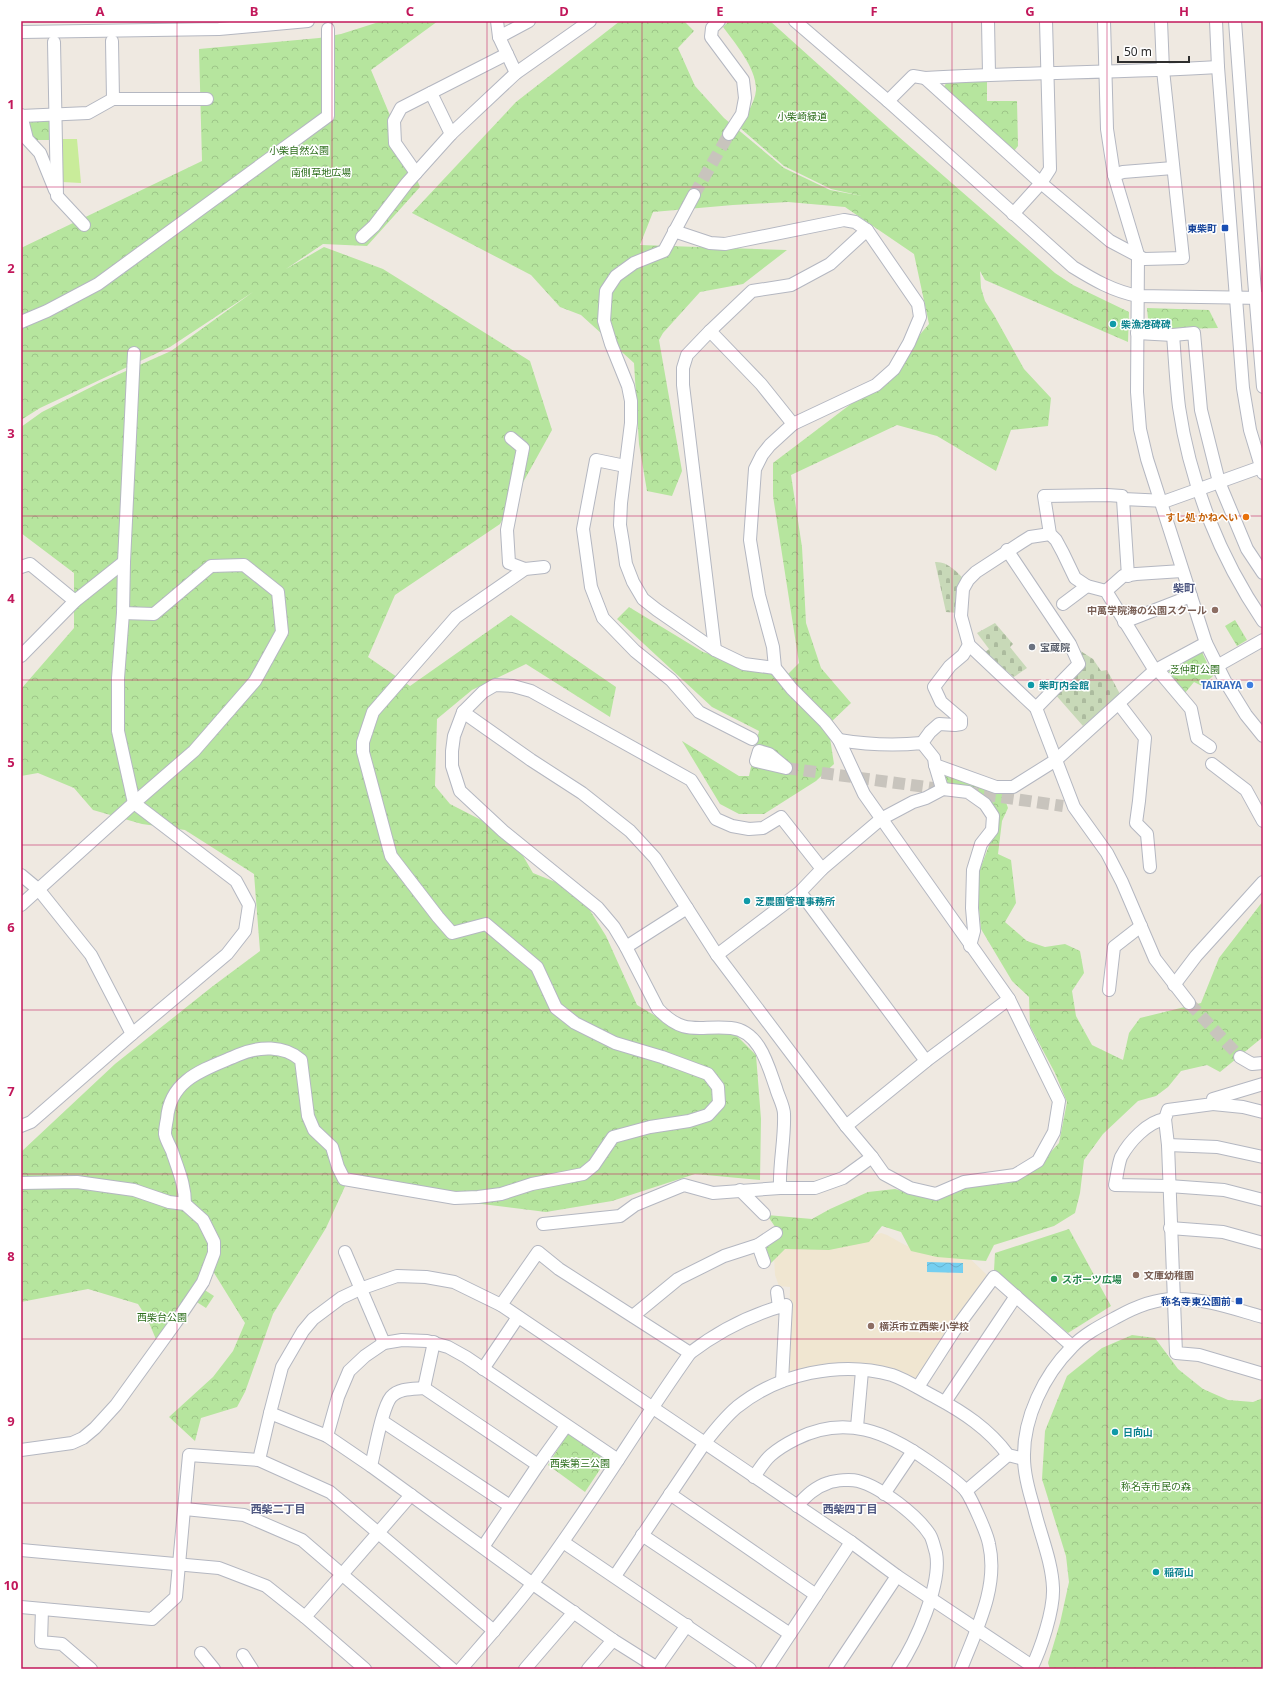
<svg xmlns="http://www.w3.org/2000/svg" width="1284" height="1690" font-family="'Noto Sans','Noto Sans JP',sans-serif">
<defs>
<pattern id="forest-crowns" width="20" height="18" patternUnits="userSpaceOnUse"><rect width="20" height="18" fill="#b6e59e"/><path d="M2 6a3 3 0 1 1 6 0M12 15a3 3 0 1 1 6 0" fill="none" stroke="#9dc588"/></pattern>
<pattern id="cemetery-stones" width="16" height="16" patternUnits="userSpaceOnUse"><rect width="16" height="16" fill="#c8d9b8"/><path d="M2 7V4a2 2 0 0 1 4 0v3zM10 15v-3a2 2 0 0 1 4 0v3z" fill="#acbb9e"/></pattern>
<pattern id="water-waves" width="16" height="10" patternUnits="userSpaceOnUse"><rect width="16" height="10" fill="#75cff0"/><path d="M0 5q4-4 8 0t8 0" fill="none" stroke="#66b2ce"/></pattern>
</defs>
<rect width="100%" height="100%" fill="#efe9e1"/>
<path fill="#f0e6d1" d="M 881,1233 L 887,1235 L 905,1245 L 927,1253 L 963,1252 L 987,1275 L 919,1377 L 915,1379 L 882,1369 L 791,1373 L 788,1369 L 790,1287 L 779,1286 L 775,1275 L 774,1256 L 783,1246 L 843,1245 Z"/>
<g fill="url(#forest-crowns)">
<path d="M 382,21 L 438,21 L 371,70 L 420,187 L 367,246 L 323,244 L 286,269 L 324,247 L 383,269 L 530,361 L 552,430 L 500,524 L 395,595 L 368,657 L 410,686 L 511,615 L 616,687 L 610,717 L 526,664 L 472,690 L 437,719 L 435,786 L 450,804 L 485,822 L 515,842 L 533,873 L 558,883 L 586,904 L 606,936 L 637,1005 L 654,1015 L 680,1027 L 733,1032 L 756,1055 L 761,1119 L 760,1180 L 695,1174 L 612,1201 L 546,1212 L 410,1195 L 347,1182 L 326,1228 L 273,1314 L 245,1392 L 237,1407 L 201,1418 L 195,1441 L 169,1417 L 213,1377 L 233,1351 L 245,1323 L 211,1268 L 200,1287 L 214,1296 L 206,1308 L 192,1299 L 158,1344 L 147,1318 L 138,1304 L 88,1289 L 21,1302 L 21,1152 L 115,1064 L 213,986 L 260,951 L 254,874 L 185,830 L 142,824 L 93,810 L 74,788 L 38,773 L 21,776 L 21,689 L 74,628 L 74,573 L 21,533 L 21,427 L 42,412 L 99,383 L 171,351 L 253,292 L 170,347 L 40,408 L 21,420 L 21,248 L 202,161 L 199,49 L 319,38 L 341,34 Z"/>
<path d="M 620,21 L 684,21 L 694,31 L 678,48 L 695,86 L 724,118 L 784,168 L 830,190 L 862,196 L 831,189 L 784,166 L 739,127 C 745,117 755,103 756,90 C 757,69 735,43 723,27 L 729,21 L 770,21 L 899,137 L 1055,273 L 1073,285 L 1129,312 L 1128,342 L 985,280 L 980,271 L 981,288 L 985,301 L 994,315 L 1024,369 L 1051,398 L 1048,426 L 1011,430 L 996,471 L 937,436 L 897,425 L 791,475 L 802,547 L 806,623 L 821,668 L 851,703 L 828,725 L 834,764 L 816,781 L 764,814 L 739,814 L 720,804 L 682,741 L 739,776 L 749,776 L 759,731 L 712,707 L 617,619 L 629,607 L 703,652 L 784,678 L 799,663 L 773,496 L 773,463 L 876,385 L 929,324 L 914,254 L 845,207 L 788,202 L 733,205 L 653,212 L 640,245 L 787,250 L 743,284 L 700,292 L 663,333 L 659,340 L 682,471 L 672,496 L 647,491 L 639,444 L 634,363 L 581,315 L 560,307 L 531,275 L 412,213 L 516,102 Z"/>
<path d="M 949,79 L 987,80 L 987,101 L 1017,101 L 1018,146 L 1014,151 L 943,88 Z"/>
<path d="M 26,120 L 52,120 L 52,140 L 32,140 Z"/>
<path d="M 1147,308 L 1209,310 L 1218,328 L 1149,330 Z"/>
<path d="M 1235,620 L 1247,640 L 1237,646 L 1225,626 Z"/>
<path d="M 1201,650 L 1213,676 L 1202,686 L 1194,682 L 1185,693 L 1168,672 Z"/>
<path d="M 944,773 L 1001,788 L 1008,808 L 1002,821 L 998,854 L 1011,860 L 1016,903 L 1005,922 L 1027,941 L 1045,947 L 1065,944 L 1080,951 L 1084,973 L 1072,991 L 1076,1016 L 1092,1045 L 1123,1060 L 1129,1033 L 1140,1018 L 1201,1003 L 1219,958 L 1263,901 L 1263,1037 L 1220,1072 L 1207,1065 L 1181,1071 L 1168,1087 L 1156,1096 L 1138,1101 L 1103,1134 L 1084,1160 L 1080,1193 L 1075,1213 L 1054,1226 L 994,1245 L 986,1261 L 937,1257 L 911,1251 L 901,1232 L 882,1226 L 869,1242 L 829,1250 L 785,1249 L 771,1263 L 766,1248 L 780,1234 L 767,1215 L 812,1219 L 830,1209 L 868,1192 L 895,1189 L 934,1200 L 961,1188 L 1008,1183 L 1034,1170 L 1059,1143 L 1067,1102 L 1055,1073 L 1030,1026 L 1029,997 L 1012,981 L 981,929 L 976,879 L 996,828 L 995,810 L 948,787 Z"/>
<path d="M 1069,1229 L 1111,1306 L 1068,1333 L 994,1270 L 995,1253 Z"/>
<path d="M 1132,1335 L 1155,1338 L 1178,1369 L 1203,1389 L 1228,1400 L 1253,1402 L 1263,1398 L 1263,1669 L 1050,1669 L 1048,1663 L 1060,1623 L 1069,1582 L 1066,1556 L 1042,1479 L 1045,1431 L 1067,1376 L 1102,1348 Z"/>
<path d="M 569,1431 L 607,1459 L 585,1492 L 548,1465 Z"/>
</g>
<g fill="url(#cemetery-stones)">
<path d="M 935,562 C 947,561 956,571 964,579 L 958,613 L 946,612 Z"/>
<path d="M 995,623 L 1013,644 L 1010,647 L 1027,668 L 1014,677 L 984,653 L 989,649 L 977,633 Z"/>
<path d="M 1079,650 L 1093,659 L 1101,671 L 1107,670 L 1120,694 L 1083,726 L 1054,693 L 1081,664 Z"/>
</g>
<path fill="#c9ec9a" d="M 61,139 L 77,139 L 81,183 L 62,182 Z"/>
<path fill="url(#water-waves)" d="M 927,1262 L 963,1263 L 963,1273 L 927,1272 Z"/>
<g fill="none" stroke-linecap="round" stroke-linejoin="round">
<g stroke="#c8c4bd" stroke-width="12" stroke-dasharray="12 6" stroke-linecap="butt">
<path d="M 694,195 L 729,134"/>
<path d="M 786,768 L 948,790"/>
<path d="M 966,792 L 1063,806"/>
<path d="M 1189,1003 L 1240,1057"/>
</g>
<g stroke="#b4b7c1" stroke-width="14">
<g id="minor">
<path d="M 497,21 L 499,37 L 516,73"/>
<path d="M 719,21 L 712,28 L 711,37 L 743,80 L 745,98 L 742,114 L 729,134"/>
<path d="M 795,21 L 888,101 L 1073,267 C 1094,280 1113,291 1138,296 L 1263,298"/>
<path d="M 988,21 L 989,74"/>
<path d="M 1104,21 L 1107,129 L 1114,175 L 1138,255 L 1137,392 L 1140,429 L 1147,459 L 1206,643 L 1225,681 L 1246,715 L 1263,736"/>
<path d="M 1216,21 L 1218,67 L 1243,388 L 1250,430 L 1263,473"/>
<path d="M 1235,21 L 1254,279 L 1263,387"/>
<path d="M 21,32 L 219,29 L 308,21"/>
<path d="M 499,37 L 529,21"/>
<path d="M 112,41 L 113,99"/>
<path d="M 54,42 L 57,196 L 84,225"/>
<path d="M 925,78 L 1041,183 L 1110,241 L 1144,259 L 1183,258 L 1163,70 L 1161,21"/>
<path d="M 431,93 L 451,134"/>
<path d="M 888,101 L 913,76 L 925,78 C 1023,72 1120,73 1218,67"/>
<path d="M 21,115 L 27,139 L 40,153 L 55,190"/>
<path d="M 21,116 L 88,113 L 113,99 L 207,99"/>
<path d="M 416,173 L 395,143 L 394,121 L 401,108 L 507,54"/>
<path d="M 1114,175 L 1123,172 L 1173,168"/>
<path d="M 694,195 L 664,251 L 634,263 L 616,276 L 606,291 L 604,321 L 611,344 L 628,386 L 631,401 L 631,423 L 621,503 L 620,525 L 623,543 L 626,564 L 633,582 L 643,599 L 657,610 L 715,650 L 744,664 L 775,668"/>
<path d="M 1013,214 L 1041,183 L 1050,169 L 1046,21"/>
<path d="M 674,231 L 710,243 L 725,244 L 844,220 L 855,222 L 867,230 L 918,304 L 920,317 L 909,343 L 894,369 L 876,385 L 793,424 L 770,445 L 762,455 L 755,469 L 750,540 L 759,595 L 773,647 L 775,668 L 792,689 L 825,722 L 839,740 L 864,794 L 1009,999 L 926,1061 L 846,1126"/>
<path d="M 362,237 L 374,226 L 407,183 L 451,134 L 516,73 L 590,21"/>
<path d="M 21,322 L 47,311 L 98,284 L 328,116 L 328,29"/>
<path d="M 710,331 L 761,384 L 793,424"/>
<path d="M 1137,333 L 1173,335 L 1194,333 L 1201,410 L 1219,482 L 1247,549 L 1263,573"/>
<path d="M 1173,335 C 1175,359 1176,383 1179,407 C 1190,483 1220,558 1263,621"/>
<path d="M 511,438 L 523,448 L 507,530 L 509,563 L 525,569"/>
<path d="M 625,466 L 596,460 L 583,529 L 591,587 L 603,618 L 635,651 L 671,680 L 699,712 L 752,739"/>
<path d="M 1123,499 L 1128,576"/>
<path d="M 1050,534 L 1030,537 L 1022,542 L 976,572 L 968,580 L 963,589 L 961,616 L 969,645 L 1036,708 L 1074,807 L 1107,853 L 1122,882 L 1155,959 L 1189,1003"/>
<path d="M 1007,550 L 1070,644 L 1079,664 L 1036,708"/>
<path d="M 21,567 L 30,564 L 75,601"/>
<path d="M 1106,591 L 1123,576 L 1136,574 L 1182,571"/>
<path d="M 1063,604 L 1087,586"/>
<path d="M 1124,622 L 1191,596"/>
<path d="M 715,650 L 683,385 L 683,368 L 687,355 L 710,331 L 752,291 L 791,285 L 830,264 L 867,230"/>
<path d="M 21,656 L 75,601 L 124,562"/>
<path d="M 1217,666 L 1263,640"/>
<path d="M 1119,704 L 1145,738 L 1139,801 L 1136,823 L 1147,834 L 1150,867"/>
<path d="M 463,712 L 531,760 L 582,793 L 630,831 L 655,858 L 717,955 L 846,1126 L 872,1157 L 884,1174 L 910,1188 L 936,1194 L 964,1182 L 1015,1175 L 1038,1161 L 1054,1132 L 1059,1101 L 1009,999"/>
<path d="M 839,740 C 869,745 893,746 922,743 L 934,758 L 935,765 L 996,787 L 1013,787 L 1056,760 L 1154,671 L 1206,643"/>
<path d="M 922,743 L 930,732 L 939,724 L 955,725 L 961,724 L 961,719 L 941,702 L 934,687 L 950,666 L 963,655 L 969,645"/>
<path d="M 1210,747 L 1197,738 L 1191,709 L 1158,670 L 1154,669 L 1106,591 L 1087,586 L 1075,578 L 1063,553 L 1056,540 L 1050,534 L 1044,496 L 1107,495 L 1122,496 L 1123,499 L 1166,501 L 1261,467"/>
<path d="M 759,751 L 769,754 L 786,768 L 756,761 Z"/>
<path d="M 1212,764 L 1246,790 L 1263,821"/>
<path d="M 935,765 L 941,785 L 943,789"/>
<path d="M 822,869 L 781,817 L 763,828 L 749,829 L 732,826 L 716,819 L 691,780 L 531,691 L 513,686 L 495,685 L 483,692 L 463,712 L 454,736 L 452,751 L 452,766 L 460,791 L 503,831 L 598,908 L 614,927 L 626,947 L 658,1009 C 685,1037 698,1025 731,1028 C 760,1031 768,1066 776,1088 C 778,1096 784,1106 784,1114 C 785,1139 779,1163 780,1188 L 815,1188 L 843,1178 L 872,1157"/>
<path d="M 21,875 L 39,890 L 91,955 L 132,1034"/>
<path d="M 800,892 L 926,1061"/>
<path d="M 21,905 L 134,803 L 194,751 L 255,681 L 282,632 L 278,592 L 244,565 L 211,566 L 154,614 L 123,613"/>
<path d="M 626,947 L 687,908"/>
<path d="M 717,955 L 800,892 L 822,869 L 881,819 L 913,802 L 926,798 L 943,789 L 968,792 L 985,804 L 993,816 L 992,830 L 981,844 L 973,870 L 972,908 L 974,931 L 970,946"/>
<path d="M 1174,985 L 1196,956 L 1263,882"/>
<path d="M 1109,990 L 1114,947 L 1141,926"/>
<path d="M 1240,1057 L 1252,1064 L 1263,1063"/>
<path d="M 1263,1084 L 1213,1099 L 1213,1104 L 1168,1110 L 1165,1119 L 1168,1145 L 1176,1353 L 1199,1355 L 1263,1374"/>
<path d="M 1213,1104 L 1243,1107 L 1263,1112"/>
<path d="M 1165,1119 C 1147,1122 1129,1142 1121,1157 C 1118,1165 1117,1176 1115,1185 L 1169,1186 L 1224,1190 L 1263,1200"/>
<path d="M 21,1126 L 31,1122 L 132,1034 L 227,954 L 245,931 L 249,905 L 236,881 L 134,803 L 118,731 L 118,678 L 123,613 L 124,562 L 134,353"/>
<path d="M 1168,1145 L 1217,1147 L 1263,1157"/>
<path d="M 21,1183 L 77,1182 L 134,1190 L 169,1202 L 185,1204 L 203,1220 L 214,1242 L 214,1253 L 203,1282 L 176,1322 L 116,1405 L 95,1428 L 83,1438 L 72,1443 L 21,1450"/>
<path d="M 740,1190 L 764,1214"/>
<path d="M 185,1204 C 185,1184 178,1170 172,1151 C 170,1146 166,1140 165,1134 C 165,1129 166,1124 167,1119 C 170,1078 206,1069 238,1055 C 259,1046 284,1045 301,1060 L 308,1116 L 314,1130 L 332,1147 L 338,1167 L 344,1179 L 455,1198 L 478,1197 L 501,1194 L 532,1184 L 583,1174 L 594,1165 L 613,1137 L 650,1127 L 689,1121 L 708,1115 L 719,1103 L 718,1087 L 708,1074 L 662,1057 L 615,1043 L 575,1023 L 556,1008 L 537,967 L 486,924 L 452,933 L 438,917 L 391,856 L 363,752 L 363,742 L 373,712 L 456,617 L 525,569 L 544,567"/>
<path d="M 543,1224 L 620,1216 L 635,1205 L 684,1185 L 713,1193 L 780,1188"/>
<path d="M 1170,1228 L 1223,1232 L 1263,1243"/>
<path d="M 758,1245 L 764,1262"/>
<path d="M 345,1252 L 384,1343"/>
<path d="M 777,1292 L 779,1307"/>
<path d="M 501,1305 L 538,1252 L 559,1269 L 690,1353 C 720,1330 749,1315 786,1305 L 782,1381"/>
<path d="M 633,1316 L 678,1279 L 724,1256 L 758,1245 L 776,1233"/>
<path d="M 483,1369 L 518,1317"/>
<path d="M 918,1387 L 954,1331 L 994,1277 L 1072,1346"/>
<path d="M 424,1388 L 434,1342"/>
<path d="M 945,1402 L 1016,1296"/>
<path d="M 270,1413 L 282,1367 L 303,1331 L 313,1319 L 341,1298 L 360,1289 L 397,1276 L 426,1277 L 454,1282 L 501,1305 L 851,1542 L 897,1576 L 1032,1666"/>
<path d="M 382,1421 L 510,1506"/>
<path d="M 857,1427 L 862,1371"/>
<path d="M 327,1436 L 338,1397 L 349,1371 L 365,1356 L 384,1343 L 402,1340 L 427,1341 L 448,1347 L 466,1357 L 618,1460"/>
<path d="M 259,1460 L 270,1413 L 327,1436 L 371,1466 L 533,1584 L 613,1640 L 659,1669"/>
<path d="M 538,1465 L 566,1426"/>
<path d="M 371,1466 C 375,1450 382,1408 391,1397 C 399,1388 413,1389 424,1388 L 538,1465 L 483,1547"/>
<path d="M 754,1477 C 759,1470 764,1461 771,1455 C 778,1449 788,1443 796,1439 C 845,1414 887,1432 928,1461 C 938,1468 959,1482 966,1491 C 972,1500 987,1533 989,1544 C 999,1587 976,1630 961,1669"/>
<path d="M 966,1491 L 1008,1455"/>
<path d="M 670,1494 L 816,1595"/>
<path d="M 884,1494 L 913,1451"/>
<path d="M 797,1506 C 806,1496 815,1487 828,1483 C 836,1480 851,1479 858,1481 C 881,1487 918,1516 930,1535 C 933,1540 934,1547 936,1553 C 942,1584 916,1642 898,1669"/>
<path d="M 185,1509 L 244,1515 L 302,1540 L 452,1669"/>
<path d="M 642,1535 L 790,1634"/>
<path d="M 563,1542 L 750,1669"/>
<path d="M 21,1550 L 219,1568 L 266,1586 L 305,1617 L 365,1669"/>
<path d="M 615,1576 L 704,1444 C 714,1431 724,1418 737,1407 C 778,1374 840,1360 892,1375 C 907,1380 921,1390 935,1397 C 963,1412 989,1429 1008,1455 L 1024,1459"/>
<path d="M 21,1607 L 152,1619 L 176,1597 L 189,1455 L 259,1460 L 330,1492 L 494,1631"/>
<path d="M 42,1609 L 41,1642 L 62,1644 L 91,1669"/>
<path d="M 305,1617 L 411,1495"/>
<path d="M 201,1653 L 214,1669"/>
<path d="M 243,1655 L 252,1669"/>
<path d="M 461,1669 C 485,1641 510,1613 533,1583 C 589,1509 636,1429 690,1353"/>
<path d="M 525,1669 L 574,1612"/>
<path d="M 588,1669 L 613,1640"/>
<path d="M 656,1669 L 687,1625"/>
<path d="M 767,1669 L 851,1542"/>
<path d="M 835,1669 L 897,1576"/>
<path d="M 1031,1669 C 1041,1649 1054,1610 1053,1588 C 1052,1561 1040,1534 1034,1508 C 1029,1492 1024,1475 1024,1458 C 1023,1418 1044,1375 1072,1347 C 1084,1334 1102,1325 1117,1317 C 1135,1307 1154,1299 1174,1299 C 1205,1298 1234,1309 1263,1317"/>
</g>
</g>
<use href="#minor" stroke="#fff" stroke-width="12"/>
</g>
<path fill="none" stroke="#c2185b" stroke-width="1" stroke-opacity="0.55" d="M 177,21 L 177,1669M 332,21 L 332,1669M 487,21 L 487,1669M 642,21 L 642,1669M 797,21 L 797,1669M 952,21 L 952,1669M 1107,21 L 1107,1669M 21,187 L 1263,187M 21,351 L 1263,351M 21,516 L 1263,516M 21,680 L 1263,680M 21,845 L 1263,845M 21,1010 L 1263,1010M 21,1174 L 1263,1174M 21,1339 L 1263,1339M 21,1503 L 1263,1503"/>
<g fill="#1a4fb4" stroke="#fff" stroke-width="1.5">
<rect x="1221" y="224" width="8" height="8" rx="2"/>
<rect x="1235" y="1297" width="8" height="8" rx="2"/>
</g>
<g fill="#0f9aa8" stroke="#fff" stroke-width="1.5">
<circle cx="1113" cy="324" r="4"/>
<circle cx="1031" cy="685" r="4"/>
<circle cx="747" cy="901" r="4"/>
<circle cx="1115" cy="1432" r="4"/>
<circle cx="1156" cy="1572" r="4"/>
</g>
<circle fill="#e8710a" stroke="#fff" stroke-width="1.5" cx="1246" cy="517" r="4"/>
<g fill="#8d6e63" stroke="#fff" stroke-width="1.5">
<circle cx="1215" cy="610" r="4"/>
<circle cx="1136" cy="1275" r="4"/>
<circle cx="871" cy="1326" r="4"/>
</g>
<circle fill="#6b7280" stroke="#fff" stroke-width="1.5" cx="1032" cy="647" r="4"/>
<circle fill="#3f7fe0" stroke="#fff" stroke-width="1.5" cx="1250" cy="685" r="4"/>
<circle fill="#2e9e5b" stroke="#fff" stroke-width="1.5" cx="1054" cy="1279" r="4"/>
<g text-anchor="middle" stroke-width="3" stroke-linejoin="round" paint-order="stroke">
<g font-size="10" fill="#2c6e1b" stroke="#fff">
<text x="802" y="120">小柴崎緑道</text>
<text x="299" y="154">小柴自然公園</text>
<text x="321" y="176">南側草地広場</text>
<text x="1195" y="673">芝仲町公園</text>
<text x="162" y="1321">西柴台公園</text>
<text x="580" y="1467">西柴第三公園</text>
<text x="1156" y="1490">称名寺市民の森</text>
</g>
<g font-size="10" font-weight="bold" fill="#164399" stroke="#fff" text-anchor="end">
<text x="1217" y="232">東柴町</text>
<text x="1231" y="1305">称名寺東公園前</text>
</g>
<g font-size="10" font-weight="bold" fill="#0d838f" stroke="#fff" text-anchor="start">
<text x="1121" y="328">柴漁港碑碑</text>
<text x="1039" y="689">柴町内会館</text>
<text x="755" y="905">芝農園管理事務所</text>
<text x="1123" y="1436">日向山</text>
<text x="1164" y="1576">稲荷山</text>
</g>
<g font-size="10" font-weight="bold" fill="#c56008" stroke="#fff" text-anchor="end">
<text x="1238" y="521">すし処 かねへい</text>
</g>
<g font-size="10" font-weight="bold" fill="#785e54" stroke="#fff" text-anchor="start">
<text x="1207" y="614" text-anchor="end">中萬学院海の公園スクール</text>
<text x="1144" y="1279">文庫幼稚園</text>
<text x="879" y="1330">横浜市立西柴小学校</text>
</g>
<g font-size="10" font-weight="bold" fill="#5b616d" stroke="#fff" text-anchor="start">
<text x="1040" y="651">宝蔵院</text>
</g>
<g font-size="10" font-weight="bold" fill="#366cbe" stroke="#fff" text-anchor="end">
<text x="1242" y="689">TAIRAYA</text>
</g>
<g font-size="10" font-weight="bold" fill="#27864d" stroke="#fff" text-anchor="start">
<text x="1062" y="1283">スポーツ広場</text>
</g>
<g font-size="11" font-weight="bold" fill="#4d5680" stroke="#fff">
<text x="1184" y="592">柴町</text>
<text x="278" y="1513">西柴二丁目</text>
<text x="850" y="1513">西柴四丁目</text>
</g>
</g>
<rect width="1284" height="1690" fill="none" stroke="#ffffff" stroke-width="44"/>
<path d="M1118 56v6h71v-6" fill="none" stroke="#2e2e2e" stroke-width="2"/>
<text x="1124" y="56" font-size="12" fill="#2e2e2e" stroke="#ffffff" stroke-width="3" paint-order="stroke">50 m</text>
<rect x="22" y="22" width="1240" height="1646" fill="none" stroke="#c2185b" stroke-width="1.5"/>
<g font-size="13" text-anchor="middle" font-weight="bold" fill="#c2185b">
<text x="100" y="16">A</text>
<text x="254" y="16">B</text>
<text x="410" y="16">C</text>
<text x="564" y="16">D</text>
<text x="720" y="16">E</text>
<text x="874" y="16">F</text>
<text x="1030" y="16">G</text>
<text x="1184" y="16">H</text>
<text x="11" y="109">1</text>
<text x="11" y="273">2</text>
<text x="11" y="438">3</text>
<text x="11" y="603">4</text>
<text x="11" y="767">5</text>
<text x="11" y="932">6</text>
<text x="11" y="1096">7</text>
<text x="11" y="1261">8</text>
<text x="11" y="1426">9</text>
<text x="11" y="1590">10</text>
</g>
</svg>
